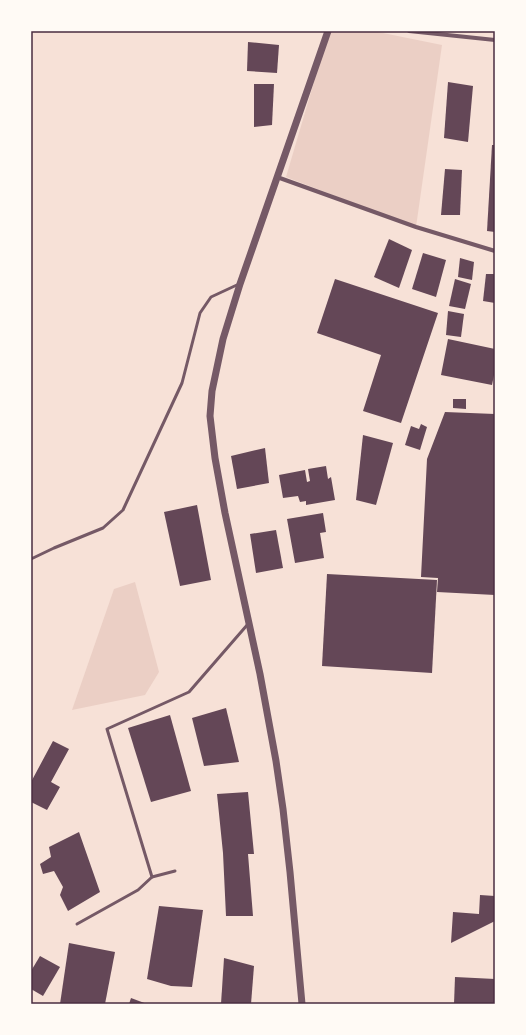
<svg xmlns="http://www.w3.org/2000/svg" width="526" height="1035" font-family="'DM Sans',sans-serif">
<rect width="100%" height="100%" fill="#f7e1d7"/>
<g fill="#ebcfc5">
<path d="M 329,31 L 373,31 L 442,45 L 416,227 L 286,177 Z"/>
<path d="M 135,582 L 159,672 L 145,695 L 72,710 L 114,589 Z"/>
</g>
<g fill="#644757">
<path d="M 248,42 L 279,45 L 277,73 L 247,71 Z"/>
<path d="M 448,82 L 473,86 L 468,142 L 444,138 Z"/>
<path d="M 254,84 L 274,84 L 272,125 L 254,127 Z"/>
<path d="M 492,145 L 495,145 L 495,232 L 487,231 Z"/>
<path d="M 445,169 L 462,170 L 460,215 L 441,215 Z"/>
<path d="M 389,239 L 412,250 L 399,288 L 374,277 Z"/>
<path d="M 423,253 L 446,260 L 436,297 L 412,289 Z"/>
<path d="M 460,258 L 474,262 L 472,280 L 458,277 Z"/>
<path d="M 486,274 L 495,274 L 495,303 L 483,301 Z"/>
<path d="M 335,279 L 438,313 L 401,423 L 363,411 L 381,355 L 317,333 Z"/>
<path d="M 455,279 L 471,284 L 465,309 L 449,306 Z"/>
<path d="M 448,311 L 464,314 L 461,337 L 446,335 Z"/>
<path d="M 448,339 L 495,349 L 495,375 L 494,375 L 492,385 L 441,375 Z"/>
<path d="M 453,399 L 466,399 L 466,409 L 453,408 Z"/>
<path d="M 445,412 L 495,414 L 495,595 L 437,592 L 438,578 L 421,577 L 427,459 Z"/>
<path d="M 421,424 L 427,427 L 420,450 L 405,445 L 411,426 L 419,429 Z"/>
<path d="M 363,435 L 393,443 L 376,505 L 356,500 Z"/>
<path d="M 265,448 L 269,483 L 237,489 L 231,456 Z"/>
<path d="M 326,466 L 328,479 L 331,477 L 335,500 L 306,505 L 306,501 L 300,502 L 298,496 L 283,498 L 279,475 L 305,470 L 307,482 L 310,481 L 308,469 Z"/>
<path d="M 197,505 L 211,580 L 180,586 L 164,512 Z"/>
<path d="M 323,513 L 326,532 L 320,533 L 324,558 L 295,563 L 287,519 Z"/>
<path d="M 276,530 L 283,568 L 256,573 L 250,534 Z"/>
<path d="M 327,574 L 437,580 L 432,673 L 322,666 Z"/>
<path d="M 226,708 L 239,762 L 204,766 L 192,718 Z"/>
<path d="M 170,715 L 191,791 L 151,802 L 128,728 Z"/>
<path d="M 53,741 L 69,749 L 51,782 L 60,787 L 47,810 L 31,802 L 31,782 Z"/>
<path d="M 248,792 L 254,854 L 248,854 L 253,916 L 226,916 L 223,853 L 217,794 Z"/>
<path d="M 79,832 L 100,892 L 68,911 L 60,895 L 63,887 L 54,871 L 43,874 L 40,864 L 51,857 L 49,847 Z"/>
<path d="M 480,895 L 495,896 L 495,921 L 451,943 L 453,912 L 479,914 Z"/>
<path d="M 159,906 L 203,910 L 192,987 L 171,986 L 147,979 Z"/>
<path d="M 69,943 L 115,952 L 105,1004 L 60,1004 Z"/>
<path d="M 40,956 L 60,967 L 43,996 L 31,989 L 31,971 Z"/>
<path d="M 224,958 L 254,966 L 251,1004 L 221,1004 Z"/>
<path d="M 455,977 L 495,979 L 495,1004 L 454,1004 Z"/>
<path d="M 131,998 L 147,1004 L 129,1004 Z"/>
</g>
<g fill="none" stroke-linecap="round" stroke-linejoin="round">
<g stroke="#755966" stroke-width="3">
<path d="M 31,559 L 54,548 L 103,528 L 123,510 L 182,383 L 200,313 L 211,297 L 239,284"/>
<path d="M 152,877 L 107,729 L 189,692 L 248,624"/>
<path d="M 77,924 L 138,890 L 152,877 L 175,871"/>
</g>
<g stroke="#755966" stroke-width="4">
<path d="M 409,31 L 495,40"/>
<path d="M 277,177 L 416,227 L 495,251"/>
</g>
<path stroke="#755966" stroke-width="7" d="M 302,1004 L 290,872 L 283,809 L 276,761 L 260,674 L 225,513 L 215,458 L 210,416 L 212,391 L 223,339 L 240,284 L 328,31"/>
</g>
<rect width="526" height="1035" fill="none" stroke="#fffaf5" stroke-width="64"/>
<rect x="32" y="32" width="462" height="971" fill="none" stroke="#4a2c40" stroke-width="1.5"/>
</svg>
